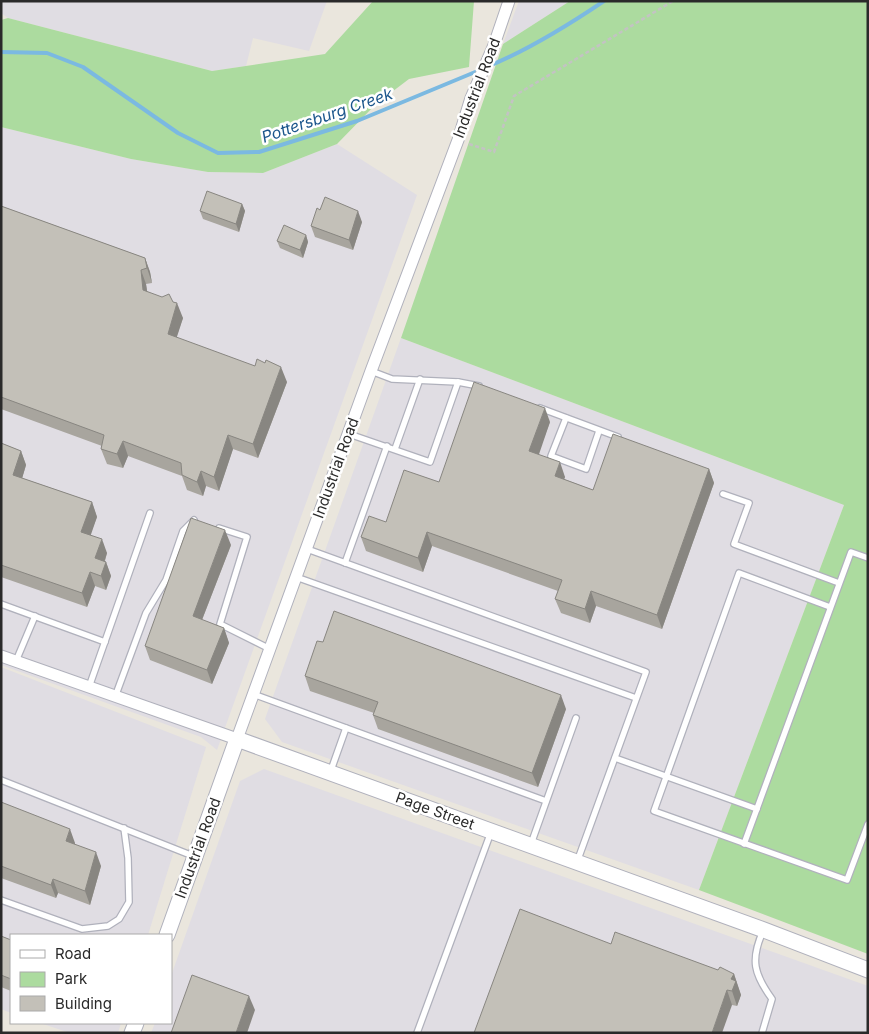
<svg xmlns="http://www.w3.org/2000/svg" width="869" height="1034" font-family="Inter,sans-serif">
<rect width="100%" height="100%" fill="#eae6dd"/>
<g fill="#e0dde3">
<path d="M 1,1 L 327,1 L 309,51 L 253,38 L 246,66 L 212,71 L 8,18 L 1,13 Z"/>
<path d="M 519,1 L 570,1 L 503,44 Z"/>
<path d="M 1,127 L 131,159 L 208,172 L 263,173 L 337,144 L 417,195 L 217,750 L 201,737 L 1,665 Z"/>
<path d="M 401,338 L 844,505 L 699,890 L 282,742 L 265,719 Z"/>
<path d="M 1,667 L 206,747 L 148,935 L 11,935 L 11,1013 L 1,1009 Z"/>
<path d="M 264,769 L 868,986 L 868,1033 L 151,1033 L 155,1023 L 171,1023 L 171,976 L 240,781 Z"/>
<path d="M 40,1023 L 121,1023 L 118,1033 L 70,1033 Z"/>
</g>
<g fill="#acdb9f">
<path d="M 373,1 L 474,1 L 469,67 L 409,79 L 376,104 L 337,144 L 263,173 L 208,172 L 131,159 L 1,127 L 1,20 L 8,18 L 212,71 L 325,54 Z"/>
<path d="M 570,1 L 868,1 L 868,954 L 699,890 L 844,505 L 401,338 L 503,44 Z"/>
</g>
<g fill="none" stroke-linecap="round" stroke-linejoin="round">
<g stroke="#7bb9e1" stroke-width="4">
<path d="M 1,52 L 47,53 L 83,67 L 178,133 L 218,153 L 259,152 L 357,121 L 480,70"/>
<path d="M 489,66 C 530,49 567,26 604,1"/>
</g>
<g stroke="#b0b1bc" stroke-width="8">
<g id="service">
<path d="M 371,371 L 392,379 L 458,382 L 479,386"/>
<path d="M 540,408 L 618,437"/>
<path d="M 566,418 L 551,456 L 586,469 L 599,431"/>
<path d="M 349,434 L 430,462 L 458,382"/>
<path d="M 395,449 L 420,379"/>
<path d="M 723,494 L 749,503 L 734,544 L 839,583"/>
<path d="M 219,528 L 247,537 L 220,624 L 270,649"/>
<path d="M 307,549 L 646,672 L 577,862"/>
<path d="M 345,563 L 387,446"/>
<path d="M 296,577 L 636,698"/>
<path d="M 1,604 L 105,642"/>
<path d="M 830,607 L 739,573 L 654,811 L 847,880 L 868,824"/>
<path d="M 16,661 L 35,616"/>
<path d="M 89,687 L 150,513"/>
<path d="M 253,694 L 546,801"/>
<path d="M 115,697 L 146,613 L 166,580 L 183,531 L 194,520"/>
<path d="M 615,758 L 757,809"/>
<path d="M 330,773 L 346,728"/>
<path d="M 1,780 L 193,856"/>
<path d="M 531,844 L 576,718"/>
<path d="M 744,844 L 851,552 L 868,558"/>
<path d="M 1,900 L 82,929 L 108,926 L 119,919 L 129,902 L 128,858 L 124,828"/>
<path d="M 417,1033 L 491,832"/>
<path d="M 762,1033 L 772,999 C 754,974 750,960 763,931"/>
</g>
</g>
<g stroke="#b0b1bc" stroke-width="13">
<path id="minor" d="M 1,656 L 237,739 L 371,371 L 458,140 L 471,98 L 494,45 L 509,1"/>
</g>
<g stroke="#b0b1bc" stroke-width="17">
<g id="tertiary">
<path d="M 167,935 L 237,739 L 764,930 L 868,970"/>
<path d="M 132,1033 L 136,1023"/>
</g>
</g>
<path stroke="#c3c3c3" stroke-width="2.5" stroke-dasharray="4 2.5" stroke-linecap="butt" d="M 469,144 L 494,152 L 514,96 L 673,1"/>
<use href="#service" stroke="#fff" stroke-width="5.5"/>
<use href="#minor" stroke="#fff" stroke-width="11"/>
<use href="#tertiary" stroke="#fff" stroke-width="15"/>
</g>
<g fill="#a8a59e">
<path d="M 242,204 L 245,211 L 239,232 L 203,219 L 200,211 Z"/>
<path d="M 1,206 L 145,258 L 150,272 L 152,283 L 146,284 L 147,291 L 183,318 L 176,338 L 287,382 L 258,458 L 233,449 L 219,491 L 206,486 L 203,496 L 187,490 L 182,476 L 128,456 L 123,468 L 107,464 L 101,449 L 102,446 L 1,409 Z"/>
<path d="M 320,210 L 362,222 L 353,250 L 315,237 L 311,226 Z"/>
<path d="M 306,235 L 308,242 L 303,258 L 280,248 L 277,241 Z"/>
<path d="M 550,422 L 538,454 L 565,477 L 564,479 L 593,490 L 709,469 L 714,483 L 662,629 L 596,606 L 590,623 L 561,613 L 555,599 L 558,591 L 432,546 L 423,572 L 366,551 L 361,537 L 386,522 L 439,482 Z"/>
<path d="M 1,443 L 21,451 L 26,465 L 22,478 L 92,502 L 97,517 L 90,535 L 107,553 L 105,561 L 106,562 L 111,576 L 106,590 L 95,586 L 87,607 L 1,577 Z"/>
<path d="M 231,545 L 202,620 L 224,628 L 229,643 L 212,684 L 150,660 L 145,646 Z"/>
<path d="M 305,676 L 566,709 L 538,787 L 378,729 L 373,715 L 374,713 L 310,691 Z"/>
<path d="M 1,802 L 75,843 L 75,845 L 101,866 L 90,905 L 58,893 L 56,898 L 1,878 Z"/>
<path d="M 1,936 L 11,940 L 11,991 L 1,987 Z"/>
<path d="M 611,944 L 734,974 L 741,995 L 737,1006 L 732,1005 Z"/>
</g>
<g fill="#888681">
<path d="M 242,204 L 245,211 L 239,232 L 236,224 Z"/>
<path d="M 358,211 L 362,222 L 353,250 L 349,240 Z"/>
<path d="M 306,235 L 308,242 L 303,258 L 300,250 Z"/>
<path d="M 145,258 L 150,272 L 152,283 L 147,268 Z"/>
<path d="M 141,270 L 146,284 L 149,304 L 143,290 Z"/>
<path d="M 177,303 L 183,318 L 173,349 L 168,334 Z"/>
<path d="M 281,367 L 287,382 L 258,458 L 253,444 Z"/>
<path d="M 545,408 L 550,422 L 535,466 L 529,451 Z"/>
<path d="M 228,435 L 233,449 L 219,491 L 214,477 Z"/>
<path d="M 123,441 L 128,456 L 123,468 L 117,454 Z"/>
<path d="M 21,451 L 26,465 L 19,489 L 13,475 Z"/>
<path d="M 560,462 L 565,477 L 560,490 L 555,476 Z"/>
<path d="M 709,469 L 714,483 L 662,629 L 657,615 Z"/>
<path d="M 201,471 L 206,486 L 203,496 L 197,482 Z"/>
<path d="M 92,502 L 97,517 L 87,546 L 81,532 Z"/>
<path d="M 225,530 L 231,545 L 198,630 L 193,616 Z"/>
<path d="M 427,532 L 432,546 L 423,572 L 418,558 Z"/>
<path d="M 102,539 L 107,553 L 101,572 L 95,558 Z"/>
<path d="M 106,562 L 111,576 L 106,590 L 101,576 Z"/>
<path d="M 90,572 L 95,586 L 87,607 L 82,593 Z"/>
<path d="M 591,591 L 596,606 L 590,623 L 585,609 Z"/>
<path d="M 224,628 L 229,643 L 212,684 L 207,670 Z"/>
<path d="M 561,695 L 566,709 L 538,787 L 532,773 Z"/>
<path d="M 70,829 L 75,843 L 71,855 L 66,841 Z"/>
<path d="M 96,852 L 101,866 L 90,905 L 85,891 Z"/>
<path d="M 53,879 L 58,893 L 56,898 L 51,885 Z"/>
<path d="M 734,974 L 741,995 L 737,1006 L 732,991 L 731,979 Z"/>
<path d="M 727,990 L 732,1005 L 722,1033 L 712,1033 Z"/>
<path d="M 249,996 L 255,1010 L 247,1033 L 236,1033 Z"/>
</g>
<g fill="#c3c0b8" stroke="#888681">
<path d="M 207,191 L 242,204 L 236,224 L 200,211 Z"/>
<path d="M 325,197 L 358,211 L 349,240 L 311,226 L 317,208 L 320,210 Z"/>
<path d="M 1,206 L 145,258 L 147,268 L 141,270 L 143,290 L 162,297 L 169,294 L 173,302 L 177,303 L 168,334 L 255,366 L 257,359 L 265,363 L 266,360 L 281,367 L 253,444 L 228,435 L 214,477 L 201,471 L 197,482 L 182,475 L 181,463 L 123,441 L 117,454 L 101,449 L 104,435 L 1,397 Z"/>
<path d="M 284,225 L 306,235 L 300,250 L 277,241 Z"/>
<path d="M 474,382 L 545,408 L 529,451 L 560,462 L 555,476 L 593,490 L 613,434 L 709,469 L 657,615 L 591,591 L 585,609 L 555,599 L 562,580 L 427,532 L 418,558 L 361,537 L 369,516 L 386,522 L 404,470 L 439,482 Z"/>
<path d="M 1,443 L 21,451 L 13,475 L 92,502 L 81,532 L 102,539 L 95,558 L 106,562 L 101,576 L 90,572 L 82,593 L 1,565 Z"/>
<path d="M 191,518 L 225,530 L 193,616 L 224,628 L 207,670 L 145,646 Z"/>
<path d="M 334,611 L 561,695 L 532,773 L 373,715 L 378,702 L 305,676 L 317,641 L 323,642 Z"/>
<path d="M 1,802 L 70,829 L 66,841 L 96,852 L 85,891 L 53,879 L 51,885 L 1,866 Z"/>
<path d="M 520,909 L 611,944 L 615,932 L 718,970 L 720,967 L 734,974 L 731,979 L 736,981 L 732,991 L 727,990 L 712,1033 L 474,1033 Z"/>
<path d="M 1,936 L 11,940 L 11,979 L 1,975 Z"/>
<path d="M 192,975 L 249,996 L 236,1033 L 171,1033 Z"/>
</g>
<g text-anchor="middle" stroke-width="5" stroke-linejoin="round" paint-order="stroke">
<g font-size="15" fill="#2a2a2a" stroke="#fff">
<text transform="translate(477 88) rotate(-69)" y="5">Industrial Road</text>
<text transform="translate(336 468) rotate(-70)" y="5">Industrial Road</text>
<text transform="translate(435 811) rotate(20)" y="5">Page Street</text>
<text transform="translate(198 848) rotate(-70)" y="5">Industrial Road</text>
</g>
<g font-size="16" font-style="italic" fill="#1b568c" stroke="#fff">
<text transform="translate(327 115) rotate(-19)" y="6">Pottersburg Creek</text>
</g>
</g>
<rect width="869" height="1034" fill="none" stroke="#2a2a2a" stroke-width="5"/>
<rect x="10" y="934" width="162" height="90" fill="#ffffff" stroke="#aaaaaa"/>
<rect x="20" y="950" width="25" height="8" fill="#ffffff" stroke="#aaaaaa"/>
<text x="55" y="959" font-size="15" fill="#2a2a2a">Road</text>
<rect x="20" y="972" width="25" height="15" fill="#acdb9f" stroke="#aaaaaa"/>
<text x="55" y="984" font-size="15" fill="#2a2a2a">Park</text>
<rect x="20" y="996" width="25" height="15" fill="#c3c0b8" stroke="#aaaaaa"/>
<text x="55" y="1009" font-size="15" fill="#2a2a2a">Building</text>
</svg>
